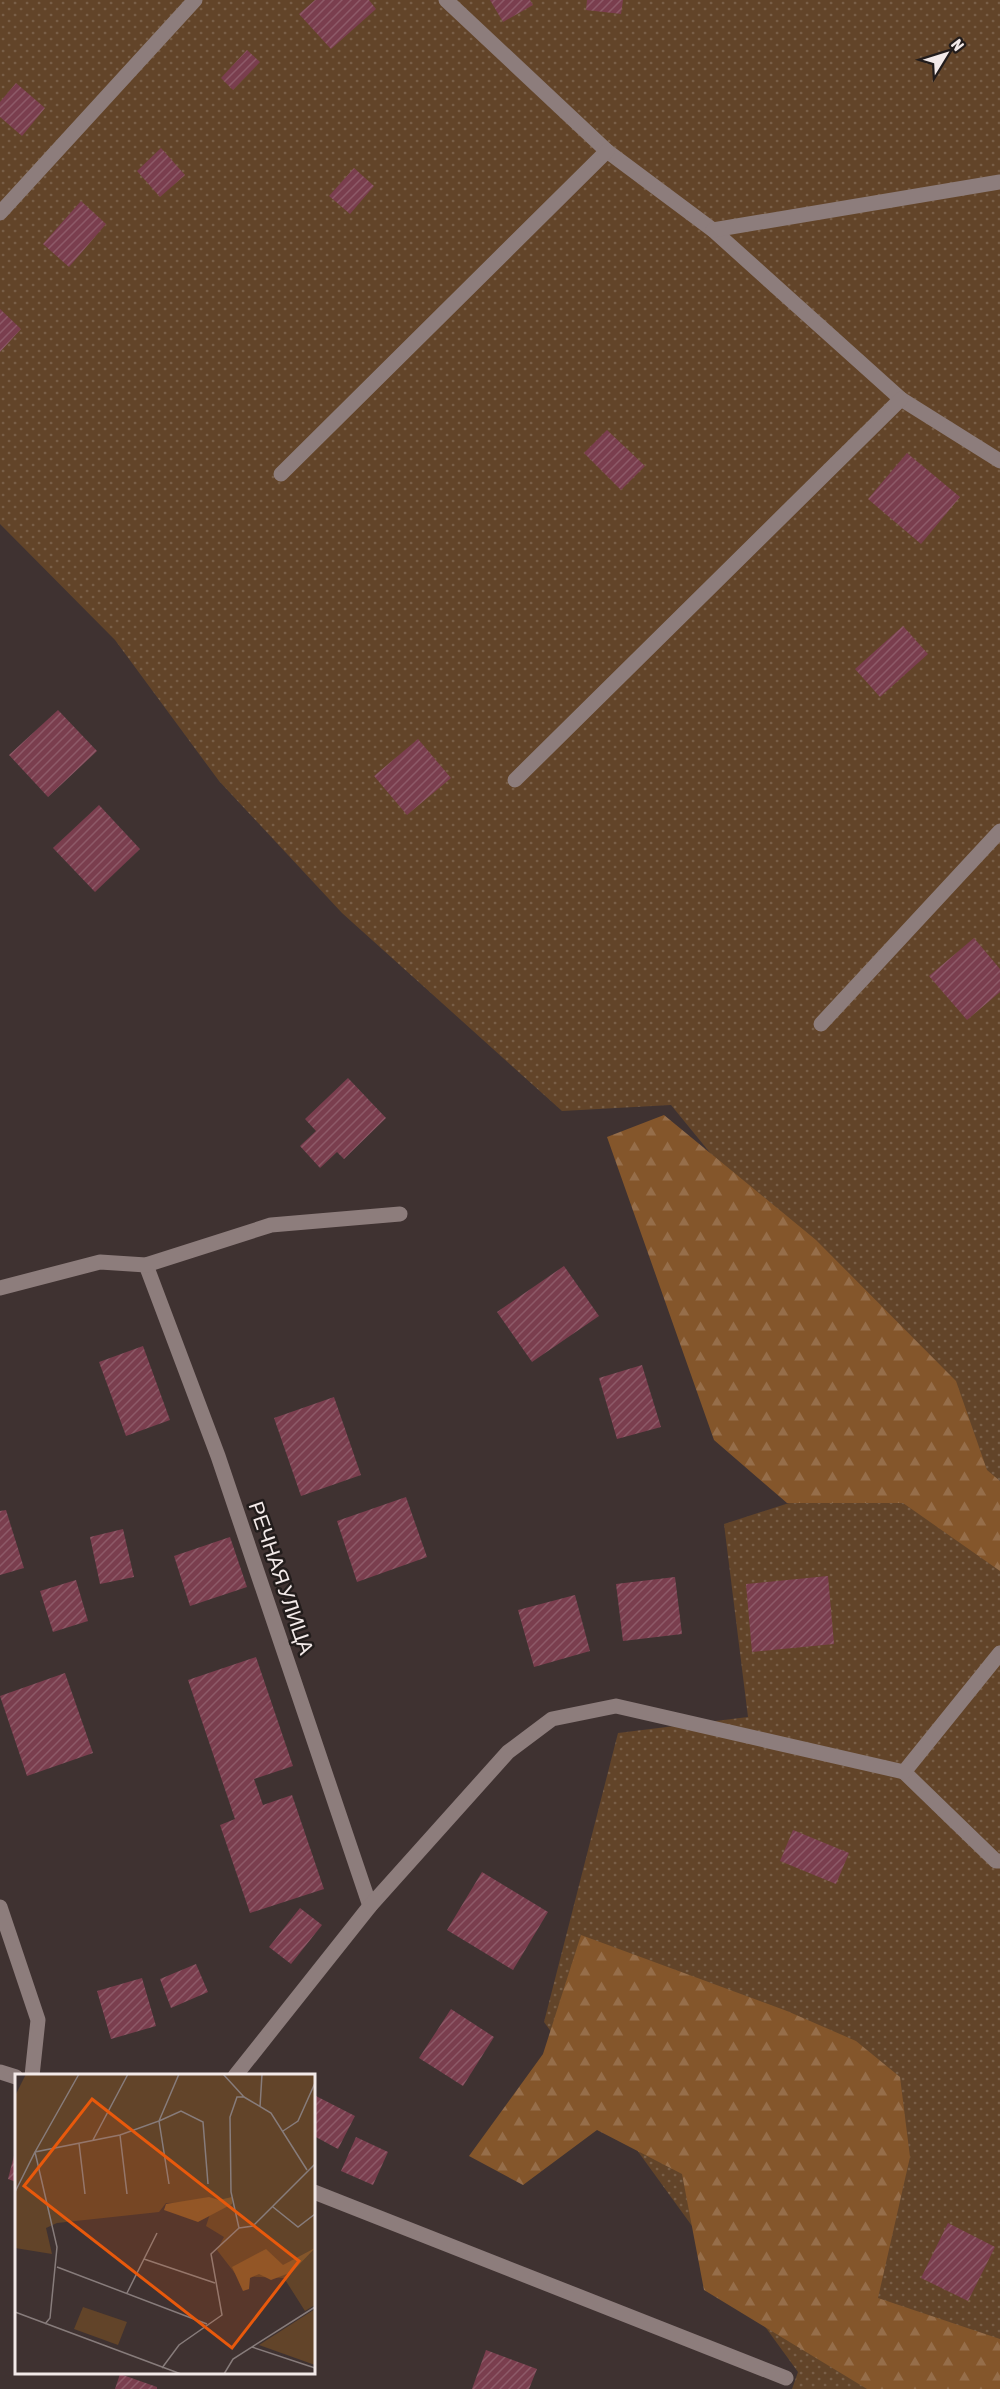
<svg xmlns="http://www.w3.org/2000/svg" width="1000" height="2389" font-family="'Asap Condensed',sans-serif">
<defs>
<pattern id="grass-dots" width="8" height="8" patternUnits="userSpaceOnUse" patternTransform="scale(1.5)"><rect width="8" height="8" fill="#624429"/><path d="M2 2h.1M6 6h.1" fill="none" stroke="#795f48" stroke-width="1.8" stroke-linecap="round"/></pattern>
<pattern id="forest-firs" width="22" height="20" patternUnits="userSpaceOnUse" patternTransform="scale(1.5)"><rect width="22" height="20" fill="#84562b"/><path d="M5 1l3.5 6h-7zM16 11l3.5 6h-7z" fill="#966e4a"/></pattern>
<pattern id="building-hatch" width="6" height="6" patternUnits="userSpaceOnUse" patternTransform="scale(1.5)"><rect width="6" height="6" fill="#7a3e4e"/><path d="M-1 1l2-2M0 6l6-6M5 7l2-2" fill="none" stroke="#8d5a68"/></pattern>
</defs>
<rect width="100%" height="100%" fill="#3f3231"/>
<path fill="url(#grass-dots)" d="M 0,0 L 1000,0 L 1000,2389 L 792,2389 L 798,2372 L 544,2022 L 618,1733 L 748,1717 L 724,1524 L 953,1450 L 671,1105 L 562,1111 L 342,913 L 219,781 L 115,640 L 0,524 Z"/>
<g fill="url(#forest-firs)">
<path d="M 664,1115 L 816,1240 L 956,1381 L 987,1470 L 1000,1481 L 1000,1571 L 903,1503 L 787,1503 L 714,1440 L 607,1137 Z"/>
<path d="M 581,1935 L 787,2011 L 856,2041 L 900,2077 L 910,2157 L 878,2298 L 1000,2339 L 1000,2389 L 867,2389 L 704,2290 L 682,2174 L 597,2130 L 523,2185 L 469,2156 L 543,2054 Z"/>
</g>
<g fill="url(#building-hatch)">
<path d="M 315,0 L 369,0 L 376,9 L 331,49 L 299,14 Z"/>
<path d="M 490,0 L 530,0 L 533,5 L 503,22 Z"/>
<path d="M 587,0 L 623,0 L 621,14 L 586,10 Z"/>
<path d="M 247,50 L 260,62 L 233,90 L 221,78 Z"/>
<path d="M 16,83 L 45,108 L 22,136 L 0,117 L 0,102 Z"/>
<path d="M 161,148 L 185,175 L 160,197 L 137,171 Z"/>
<path d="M 354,168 L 374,186 L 350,214 L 329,196 Z"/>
<path d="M 81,201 L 106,224 L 69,267 L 43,244 Z"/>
<path d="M 0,309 L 21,329 L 0,352 Z"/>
<path d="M 607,430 L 645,466 L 621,490 L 584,453 Z"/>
<path d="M 907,453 L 960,497 L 921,544 L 868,499 Z"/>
<path d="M 903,626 L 928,654 L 880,697 L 855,669 Z"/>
<path d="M 58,710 L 97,751 L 48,797 L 9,755 Z"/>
<path d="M 418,739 L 451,778 L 407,815 L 374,776 Z"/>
<path d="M 99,805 L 140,849 L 95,892 L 53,848 Z"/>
<path d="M 974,938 L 1000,969 L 1000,992 L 967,1020 L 929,976 Z"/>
<path d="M 348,1078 L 386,1118 L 344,1159 L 337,1152 L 320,1168 L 300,1146 L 316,1131 L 305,1119 Z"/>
<path d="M 564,1266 L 599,1316 L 532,1362 L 497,1312 Z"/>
<path d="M 143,1346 L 170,1420 L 126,1436 L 99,1362 Z"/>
<path d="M 642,1365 L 661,1427 L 617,1439 L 599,1378 Z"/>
<path d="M 334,1397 L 361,1475 L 301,1496 L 274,1418 Z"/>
<path d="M 406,1497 L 427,1557 L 357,1582 L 337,1521 Z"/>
<path d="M 6,1510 L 24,1568 L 0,1575 L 0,1511 Z"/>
<path d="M 123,1529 L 134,1577 L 100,1584 L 90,1537 Z"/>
<path d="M 230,1537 L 247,1587 L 190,1606 L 174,1556 Z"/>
<path d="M 828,1576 L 834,1644 L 752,1652 L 746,1584 Z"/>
<path d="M 675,1577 L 682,1634 L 623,1641 L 616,1584 Z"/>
<path d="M 76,1580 L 88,1621 L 53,1632 L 40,1591 Z"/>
<path d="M 575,1595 L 590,1651 L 534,1667 L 518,1610 Z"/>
<path d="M 256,1657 L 293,1766 L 254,1779 L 263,1805 L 292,1795 L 324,1889 L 250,1913 L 220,1825 L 235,1819 L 188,1680 Z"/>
<path d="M 65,1673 L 93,1753 L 27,1776 L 0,1696 Z"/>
<path d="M 793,1830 L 849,1853 L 836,1884 L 780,1861 Z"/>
<path d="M 482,1872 L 548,1912 L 513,1970 L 447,1930 Z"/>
<path d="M 300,1908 L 322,1925 L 291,1964 L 269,1947 Z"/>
<path d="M 196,1964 L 208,1992 L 171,2008 L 160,1979 Z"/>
<path d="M 142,1978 L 156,2026 L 111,2039 L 97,1991 Z"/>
<path d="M 451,2009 L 494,2037 L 463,2086 L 419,2058 Z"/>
<path d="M 314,2095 L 355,2116 L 338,2149 L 314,2136 Z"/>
<path d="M 356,2137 L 388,2152 L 373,2185 L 341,2171 Z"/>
<path d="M 16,2148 L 16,2182 L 8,2179 Z"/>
<path d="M 948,2223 L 995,2247 L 968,2301 L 921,2278 Z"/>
<path d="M 486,2350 L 537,2369 L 529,2389 L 472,2389 Z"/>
<path d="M 120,2374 L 157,2387 L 157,2389 L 115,2389 Z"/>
</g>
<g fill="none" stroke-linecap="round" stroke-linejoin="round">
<g stroke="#8d7d7c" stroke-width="15">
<path d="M 446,0 L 607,151 L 713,230 L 901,399 L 1000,461"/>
<path d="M 0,213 L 195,0"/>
<path d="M 713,230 L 1000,182"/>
<path d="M 281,474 L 607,151"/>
<path d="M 515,780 L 901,399"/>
<path d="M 821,1024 L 1000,831"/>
<path d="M 146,1265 L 218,1456 L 370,1906"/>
<path d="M 0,1288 L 100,1262 L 146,1265 L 271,1225 L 400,1214"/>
<path d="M 904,1772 L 996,1861 L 1000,1861"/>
<path d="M 0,1907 L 38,2020 L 32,2076"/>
<path d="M 0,2072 L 16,2077"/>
<path d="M 235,2076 L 370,1906 L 508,1752 L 552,1719 L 616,1706 L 904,1772 L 1000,1653"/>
<path d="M 314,2192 L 786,2378"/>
</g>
</g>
<g text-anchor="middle" stroke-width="5" stroke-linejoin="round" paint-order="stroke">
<g font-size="21" fill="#f3eae9" stroke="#221c1b">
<text transform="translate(281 1578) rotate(71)" y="7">РЕЧНАЯ УЛИЦА</text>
</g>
</g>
<g transform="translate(15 2074)">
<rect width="300" height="300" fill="#3f3231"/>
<path d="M 11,0 L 300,0 L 300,231 L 290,237 L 269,204 L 222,202 L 202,176 L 209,163 L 191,152 L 199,128 L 151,129 L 144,138 L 42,149 L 31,154 L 37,180 L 0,174 L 0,22 ZM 68,233 L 112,248 L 103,271 L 59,255 ZM 300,235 L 300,291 L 244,271 Z" fill="#624429"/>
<path d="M 194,123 L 204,126 L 217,123 L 217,130 L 183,148 L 149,136 L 151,130 ZM 300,174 L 277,198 L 256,206 L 244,200 L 235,204 L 234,215 L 228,217 L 217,193 L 251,175 L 268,191 Z" fill="#84562b"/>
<path fill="none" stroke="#877c7b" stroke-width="1.5" d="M 229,23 L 256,39 L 292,96M 245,33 L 247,0M 268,57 L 283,47 L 300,9M 105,61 L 112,120M 78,66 L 113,0M 64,69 L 70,120M 154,110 L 144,47 L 166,37 L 188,48 L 193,110M 0,118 L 20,78 L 105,61 L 144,47 L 164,0M 258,133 L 283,153 L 300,140M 224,154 L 238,152 L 300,90M 129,185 L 200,209M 42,193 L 192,250M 112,219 L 142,159M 0,238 L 166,300M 30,250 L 35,244 L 42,173 L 20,78 L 64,0M 237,273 L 300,294M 147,294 L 164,271 L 207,241 L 196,180 L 224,154 L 216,118 L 215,43 L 222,23 L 229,23 L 208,0M 209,300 L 218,285 L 300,233"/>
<path fill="#e8590c" fill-opacity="0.15" stroke="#e8590c" stroke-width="3" d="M 77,25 L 284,187 L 217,274 L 9,112 Z"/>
<rect width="300" height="300" fill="none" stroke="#f3eae9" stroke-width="3"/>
</g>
<g transform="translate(946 54) rotate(52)" stroke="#221c1b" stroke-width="4.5" paint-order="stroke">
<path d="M0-4.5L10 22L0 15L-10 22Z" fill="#f3eae9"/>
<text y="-9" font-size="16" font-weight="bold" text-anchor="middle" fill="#f3eae9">N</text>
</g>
</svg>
